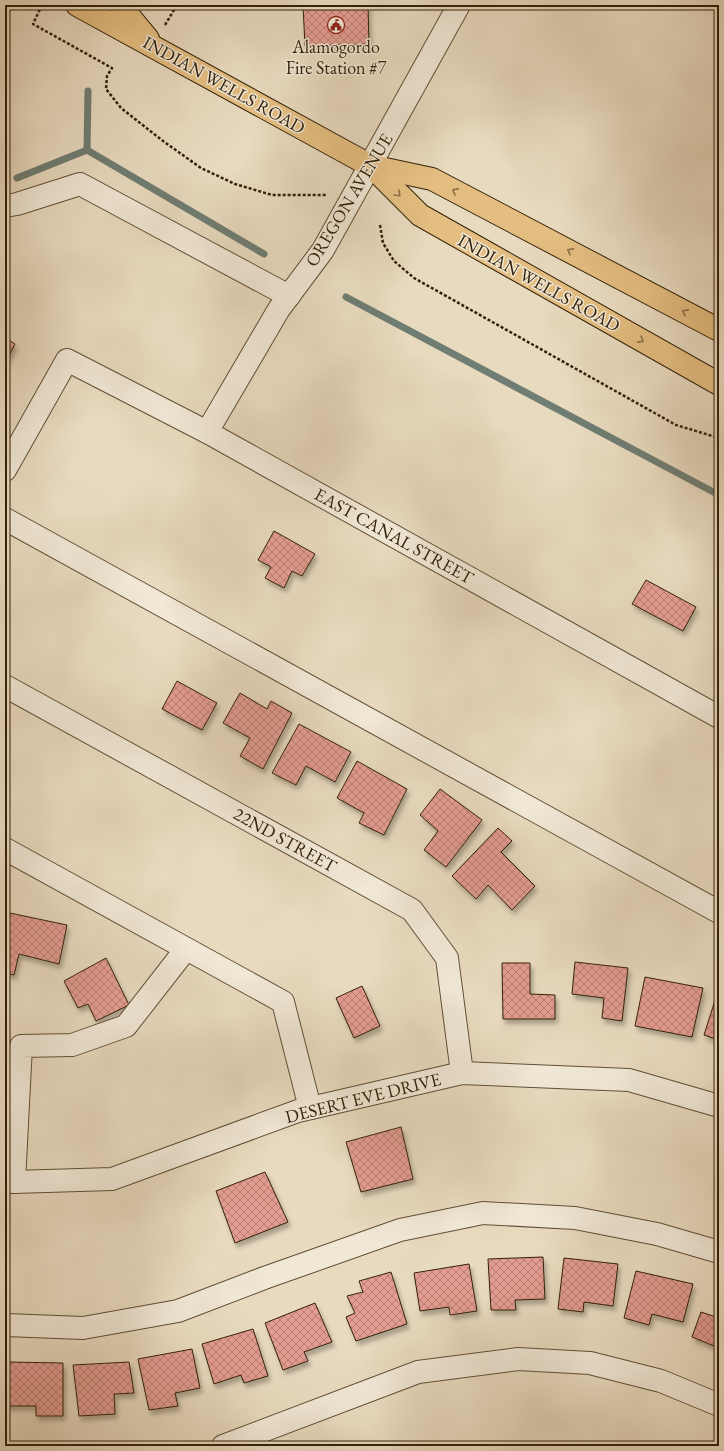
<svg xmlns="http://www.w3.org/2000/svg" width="724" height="1451" font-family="'EB Garamond',serif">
<defs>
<pattern id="building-cross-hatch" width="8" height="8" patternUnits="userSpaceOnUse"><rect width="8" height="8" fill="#e39c91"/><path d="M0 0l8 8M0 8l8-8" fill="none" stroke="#b97f74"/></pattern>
<filter id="shadow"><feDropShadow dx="2.5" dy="4.5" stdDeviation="2" flood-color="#0004"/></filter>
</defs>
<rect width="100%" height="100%" fill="#e8dabf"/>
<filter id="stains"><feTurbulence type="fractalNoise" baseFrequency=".005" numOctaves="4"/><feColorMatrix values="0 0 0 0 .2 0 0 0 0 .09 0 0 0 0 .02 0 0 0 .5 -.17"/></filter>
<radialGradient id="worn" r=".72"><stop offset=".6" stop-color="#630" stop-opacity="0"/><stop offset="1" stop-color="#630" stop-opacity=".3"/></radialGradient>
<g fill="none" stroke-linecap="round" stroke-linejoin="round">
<g stroke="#6f7d72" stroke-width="7">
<path d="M 88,91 L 87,150 L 264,254"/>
<path d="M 17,178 L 87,150"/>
<path d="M 346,297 L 719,495"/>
</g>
</g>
<g fill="url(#building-cross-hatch)" stroke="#322108" filter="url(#shadow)">
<path d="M 303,5 L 368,5 L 369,44 L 305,46 Z"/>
<path d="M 5,338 L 15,344 L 5,363 Z"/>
<path d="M 274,531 L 315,554 L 302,576 L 292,571 L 284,588 L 265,578 L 271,567 L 258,560 Z"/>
<path d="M 646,580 L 696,607 L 683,631 L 632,604 Z"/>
<path d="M 177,681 L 217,703 L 202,730 L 162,709 Z"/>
<path d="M 240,693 L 267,709 L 271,701 L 292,713 L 263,769 L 240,756 L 250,738 L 223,723 Z"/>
<path d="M 299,724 L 351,752 L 335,782 L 306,766 L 296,785 L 272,773 Z"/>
<path d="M 357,761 L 407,789 L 384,835 L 359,823 L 364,813 L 337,798 Z"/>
<path d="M 440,789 L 482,820 L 446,867 L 424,850 L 438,831 L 420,815 Z"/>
<path d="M 498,828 L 512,841 L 501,852 L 535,886 L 512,910 L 488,885 L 476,899 L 452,876 Z"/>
<path d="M 5,912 L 67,925 L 59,964 L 19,954 L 14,975 L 5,973 Z"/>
<path d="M 106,958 L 129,1005 L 96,1021 L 88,1004 L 78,1008 L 64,981 Z"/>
<path d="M 575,962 L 628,968 L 622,1021 L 602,1018 L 604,998 L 572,994 Z"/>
<path d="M 502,963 L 530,963 L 530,994 L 555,995 L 555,1019 L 503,1019 Z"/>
<path d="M 645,977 L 703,988 L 692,1037 L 635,1026 Z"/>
<path d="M 362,986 L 380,1026 L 354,1038 L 336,998 Z"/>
<path d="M 718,991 L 719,992 L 719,1040 L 704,1035 Z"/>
<path d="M 401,1127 L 413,1179 L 361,1192 L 346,1142 Z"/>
<path d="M 265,1172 L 288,1222 L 235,1243 L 216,1191 Z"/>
<path d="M 543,1257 L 545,1299 L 515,1300 L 516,1310 L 491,1310 L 488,1259 Z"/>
<path d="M 564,1258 L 618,1264 L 613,1306 L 584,1302 L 583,1312 L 558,1309 Z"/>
<path d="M 469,1264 L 477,1311 L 450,1315 L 449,1307 L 420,1311 L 414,1273 Z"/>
<path d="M 636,1271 L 693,1284 L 683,1322 L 652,1314 L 649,1325 L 624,1318 Z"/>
<path d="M 391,1272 L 407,1324 L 356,1341 L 346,1317 L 355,1313 L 347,1296 L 363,1292 L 359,1281 Z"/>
<path d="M 315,1303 L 332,1342 L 304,1352 L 308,1361 L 283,1370 L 265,1323 Z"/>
<path d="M 701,1312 L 719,1318 L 719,1348 L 692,1337 Z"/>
<path d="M 253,1329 L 268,1376 L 244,1383 L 241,1375 L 214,1384 L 202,1344 Z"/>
<path d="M 192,1349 L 200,1388 L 175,1393 L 178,1406 L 149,1410 L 138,1359 Z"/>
<path d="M 7,1362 L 63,1363 L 63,1416 L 36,1416 L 36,1406 L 6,1406 Z"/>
<path d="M 129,1362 L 134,1393 L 114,1394 L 115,1414 L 79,1416 L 73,1365 Z"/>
</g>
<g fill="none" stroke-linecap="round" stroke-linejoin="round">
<g stroke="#604f36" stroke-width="24">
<g id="minor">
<path d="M 5,206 L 17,204 L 80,184 L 289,296"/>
<path d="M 207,432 L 279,309 L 323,250 L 459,5"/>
<path d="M 5,470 L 67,360 L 207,432 L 719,717"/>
<path d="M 5,519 L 719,912"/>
<path d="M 5,686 L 412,910 L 447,958 L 462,1073"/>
<path d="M 5,849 L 283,1002 L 310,1108"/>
<path d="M 5,1181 L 14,1182 L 112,1179 L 298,1111 L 462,1073 L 629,1080 L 719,1106"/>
<path d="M 14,1182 L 21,1046 L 72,1045 L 126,1026 L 186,949"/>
<path d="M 5,1325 L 83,1328 L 178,1311 L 267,1277 L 400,1230 L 483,1213 L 575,1218 L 657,1234 L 719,1252"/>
<path d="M 223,1446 L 418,1372 L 518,1359 L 590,1363 L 661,1381 L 719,1405"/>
</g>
</g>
<g stroke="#322108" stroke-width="24">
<g id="major">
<path d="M 77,5 L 371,166 L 420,215 L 719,384"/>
<path d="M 120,5 L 148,39"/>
<path d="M 371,166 L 432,179 L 719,330"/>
</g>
</g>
<g stroke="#322108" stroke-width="2.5" stroke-dasharray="3 2" stroke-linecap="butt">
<path d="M 42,5 L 33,24 L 112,68 L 107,76 L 106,89 L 121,108 L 163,141 L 201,168 L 235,184 L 272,195 L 326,195"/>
<path d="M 165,25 L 177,5"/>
<path d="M 380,225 L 383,243 L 394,261 L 414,278 L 676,425 L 719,438"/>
</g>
<use href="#minor" stroke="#f0e7d5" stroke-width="22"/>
<use href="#major" stroke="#e4bd80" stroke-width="22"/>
</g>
<defs><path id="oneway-chevron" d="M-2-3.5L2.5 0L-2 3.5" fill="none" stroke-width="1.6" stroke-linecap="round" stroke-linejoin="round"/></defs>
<g stroke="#8b6f44">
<use href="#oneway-chevron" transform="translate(455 191) rotate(-152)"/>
<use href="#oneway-chevron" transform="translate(398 194) rotate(45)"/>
<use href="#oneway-chevron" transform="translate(570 251) rotate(-152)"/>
<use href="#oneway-chevron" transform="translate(685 312) rotate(-152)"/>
<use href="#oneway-chevron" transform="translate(641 340) rotate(29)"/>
</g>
<defs>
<g id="civic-ring" transform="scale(0.9)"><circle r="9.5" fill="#f0e7d5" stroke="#8f2418" stroke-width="1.5"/><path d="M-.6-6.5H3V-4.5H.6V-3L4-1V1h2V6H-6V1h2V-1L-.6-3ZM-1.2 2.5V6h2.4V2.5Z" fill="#8f2418"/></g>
</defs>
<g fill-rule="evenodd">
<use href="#civic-ring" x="336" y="25"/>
</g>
<g text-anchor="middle" stroke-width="3" stroke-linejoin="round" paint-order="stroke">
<g font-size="18" fill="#322108" stroke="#f0e7d5">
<text x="336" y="53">Alamogordo<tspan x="336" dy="21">Fire Station #7</tspan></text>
</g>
<g font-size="18" fill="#322108" stroke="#f0e7d5">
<text transform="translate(224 85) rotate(29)" y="6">INDIAN WELLS ROAD</text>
<text transform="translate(349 200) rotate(-59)" y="6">OREGON AVENUE</text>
<text transform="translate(539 283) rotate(29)" y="6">INDIAN WELLS ROAD</text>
<text transform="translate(394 536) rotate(29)" y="6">EAST CANAL STREET</text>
<text transform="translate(285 840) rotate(29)" y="6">22ND STREET</text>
<text transform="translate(363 1098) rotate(-14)" y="6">DESERT EVE DRIVE</text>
</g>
</g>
<rect width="724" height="1451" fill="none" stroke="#e8dabf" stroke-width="20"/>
<rect x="6" y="6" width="712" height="1439" fill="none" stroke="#322108" stroke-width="2"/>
<rect x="10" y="10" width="704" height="1431" fill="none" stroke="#322108"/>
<rect width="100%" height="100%" filter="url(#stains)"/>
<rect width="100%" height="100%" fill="url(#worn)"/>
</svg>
